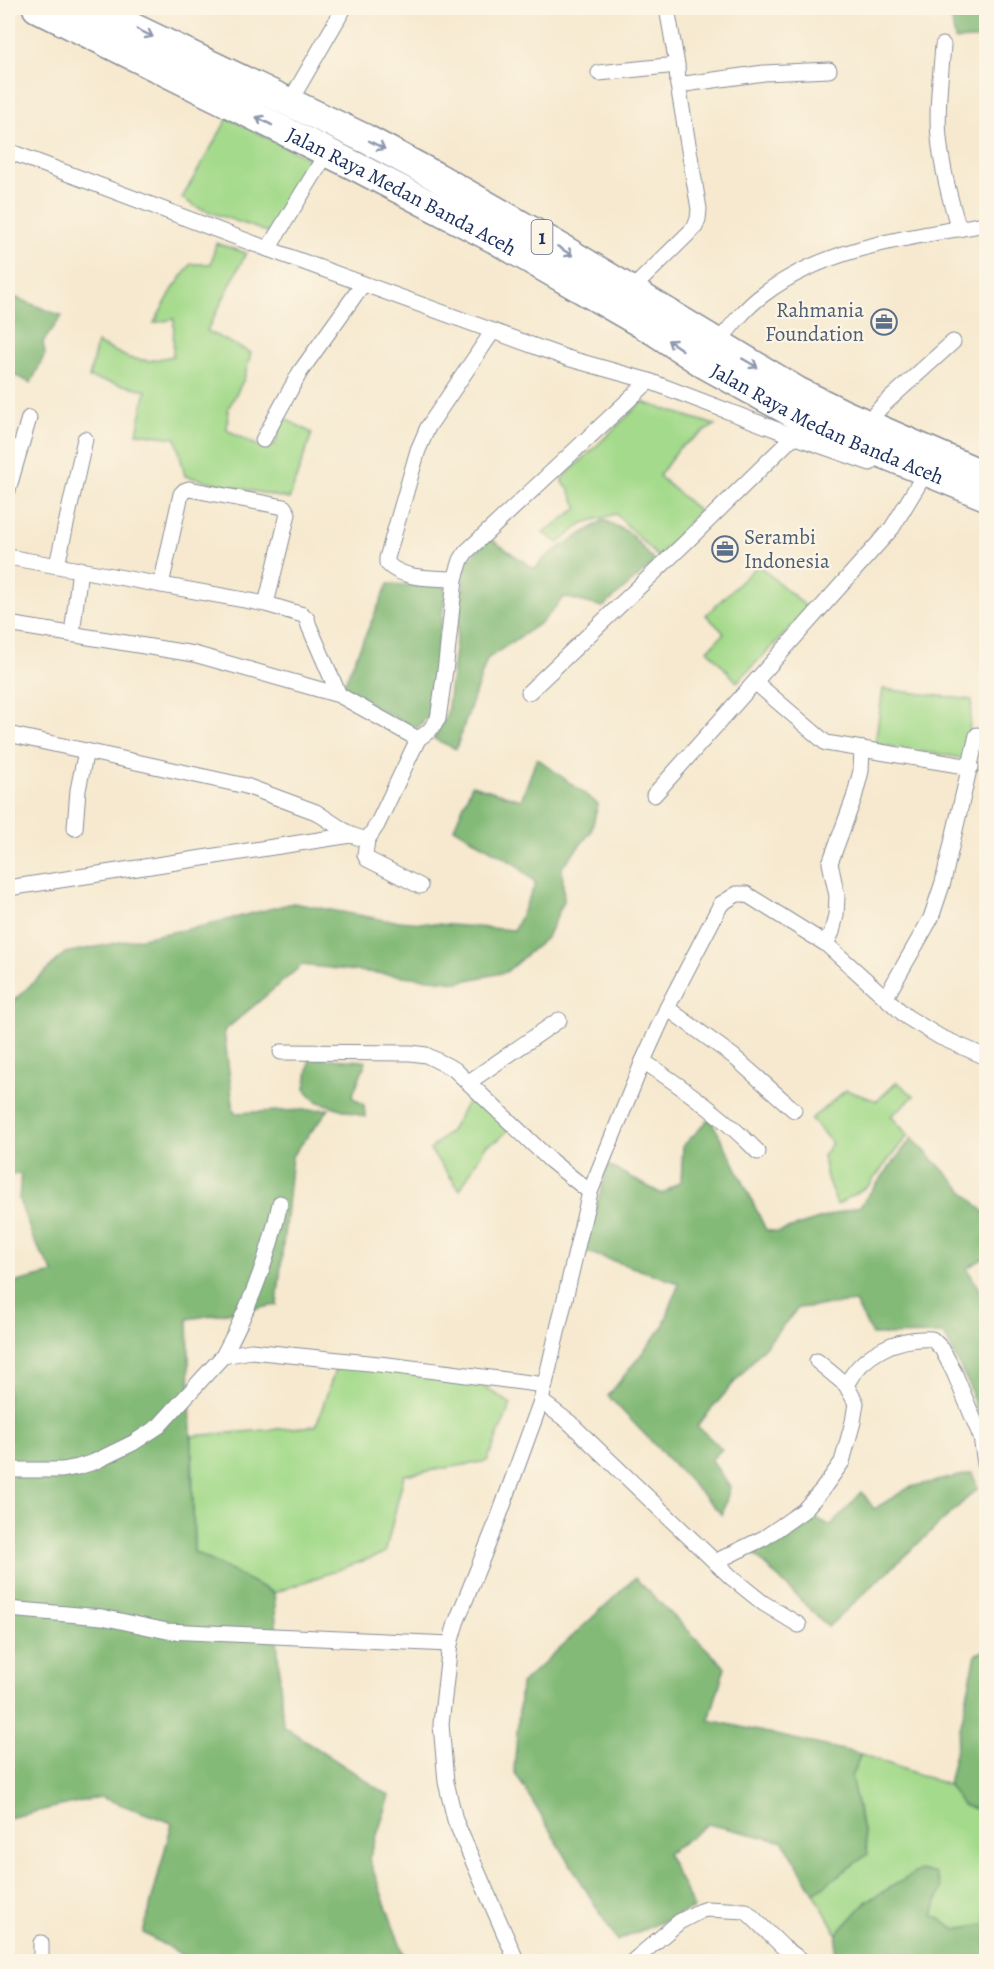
<svg xmlns="http://www.w3.org/2000/svg" width="994" height="1969" font-family="Alegreya,serif">
<rect width="100%" height="100%" fill="#fcf5e5"/>
<filter id="ink" filterUnits="userSpaceOnUse"><feTurbulence type="fractalNoise" baseFrequency=".0167" numOctaves="2"/><feDisplacementMap in="SourceGraphic" scale="12" xChannelSelector="R" yChannelSelector="G"/><feConvolveMatrix kernelMatrix="1 2 1 2 8 2 1 2 1" color-interpolation-filters="sRGB"/></filter>
<filter id="wash" filterUnits="userSpaceOnUse"><feTurbulence type="fractalNoise" baseFrequency=".008" numOctaves="4" result="noise"/><feDisplacementMap in="SourceGraphic" scale="24" xChannelSelector="R" yChannelSelector="G"/><feGaussianBlur stdDeviation="1.35" result="paint"/><feColorMatrix in="noise" values="0 0 0 0 0 0 0 0 0 0 0 0 0 0 0 0 0 1.4 0 .05"/><feComposite in="paint" operator="in"/></filter>
<g filter="url(#wash)">
<rect width="100%" height="100%" fill="#f6e9cf"/>
<g fill="#a4da8b" stroke="#608474" stroke-width="1.5">
<path d="M 228,118 L 316,162 L 273,234 L 196,207 L 182,198 Z"/>
<path d="M 216,243 L 246,253 L 207,331 L 251,353 L 244,379 L 228,409 L 227,430 L 260,447 L 274,446 L 284,418 L 312,433 L 289,499 L 185,476 L 176,438 L 137,433 L 146,390 L 89,378 L 97,343 L 129,358 L 149,361 L 173,356 L 174,319 L 154,323 L 173,289 L 191,264 L 211,264 Z"/>
<path d="M 642,402 L 715,425 L 679,448 L 659,476 L 699,511 L 658,557 L 616,514 L 583,523 L 559,543 L 543,533 L 578,508 L 569,490 L 561,480 Z"/>
<path d="M 758,565 L 809,609 L 737,682 L 708,650 L 724,633 L 706,615 Z"/>
<path d="M 883,689 L 972,700 L 967,759 L 875,744 Z"/>
<path d="M 897,1082 L 914,1096 L 891,1116 L 908,1135 L 869,1185 L 837,1205 L 827,1178 L 823,1156 L 832,1143 L 811,1119 L 846,1090 L 877,1101 Z"/>
<path d="M 473,1092 L 510,1128 L 498,1140 L 486,1145 L 460,1190 L 430,1150 L 452,1129 Z"/>
<path d="M 337,1364 L 467,1375 L 511,1404 L 487,1461 L 404,1475 L 385,1553 L 274,1593 L 194,1552 L 192,1436 L 316,1426 Z"/>
<path d="M 861,1754 L 948,1785 L 962,1805 L 986,1812 L 986,1924 L 956,1929 L 933,1915 L 867,1901 L 837,1934 L 814,1893 L 868,1854 L 851,1777 Z"/>
</g>
<g fill="#83ba77" stroke="#4f746a" stroke-width="1.5">
<path d="M 950,8 L 986,8 L 986,38 L 955,40 Z"/>
<path d="M 9,295 L 62,316 L 43,342 L 45,354 L 31,383 L 8,372 L 8,298 Z"/>
<path d="M 604,520 L 630,533 L 655,562 L 603,607 L 564,597 L 542,622 L 487,659 L 456,749 L 434,739 L 447,714 L 466,562 L 489,538 L 535,569 L 545,557 Z"/>
<path d="M 388,584 L 446,587 L 429,715 L 417,728 L 355,698 L 339,695 Z"/>
<path d="M 537,758 L 598,804 L 591,832 L 562,867 L 564,901 L 547,937 L 506,972 L 458,982 L 302,965 L 224,1031 L 234,1113 L 329,1109 L 292,1156 L 277,1305 L 188,1319 L 194,1552 L 274,1593 L 283,1726 L 390,1796 L 369,1859 L 406,1961 L 192,1961 L 143,1933 L 172,1823 L 100,1797 L 8,1818 L 8,1284 L 54,1273 L 34,1241 L 19,1200 L 21,1174 L 8,1175 L 8,1006 L 65,953 L 203,926 L 293,903 L 385,920 L 514,930 L 536,883 L 515,864 L 454,828 L 472,785 L 521,800 Z"/>
<path d="M 310,1058 L 366,1061 L 352,1097 L 364,1105 L 365,1117 L 316,1101 L 305,1089 Z"/>
<path d="M 710,1118 L 734,1163 L 766,1230 L 778,1232 L 860,1206 L 912,1138 L 986,1214 L 986,1257 L 967,1268 L 984,1298 L 986,1297 L 986,1445 L 969,1385 L 944,1334 L 872,1335 L 855,1302 L 798,1308 L 697,1426 L 722,1449 L 711,1460 L 730,1487 L 722,1515 L 608,1396 L 663,1327 L 679,1283 L 584,1251 L 608,1165 L 662,1194 L 681,1181 L 683,1146 Z"/>
<path d="M 972,1473 L 978,1488 L 828,1627 L 751,1551 L 811,1515 L 831,1526 L 862,1492 L 874,1509 L 910,1487 Z"/>
<path d="M 635,1578 L 725,1667 L 709,1720 L 861,1754 L 851,1777 L 868,1854 L 814,1893 L 784,1842 L 708,1824 L 667,1854 L 694,1908 L 617,1941 L 514,1771 L 521,1684 Z"/>
<path d="M 986,1650 L 986,1812 L 962,1805 L 948,1785 L 976,1654 Z"/>
<path d="M 920,1870 L 936,1874 L 941,1889 L 933,1915 L 956,1929 L 986,1924 L 986,1961 L 834,1960 L 837,1934 L 867,1901 Z"/>
</g>
</g>
<g filter="url(#ink)">
<g fill="none" stroke-linecap="round" stroke-linejoin="round">
<g stroke="#888c96" stroke-width="17">
<g id="street">
<path d="M 943,45 C 941,75 936,107 939,138 C 942,168 950,200 959,229"/>
<path d="M 599,73 L 677,65"/>
<path d="M 678,85 L 764,73 L 829,70"/>
<path d="M 289,103 L 344,8"/>
<path d="M 8,151 L 268,249 L 567,358 L 649,381 L 793,436 L 870,463 L 874,456"/>
<path d="M 268,249 L 330,148"/>
<path d="M 631,290 L 695,227 L 698,219 L 699,209 L 678,85 L 677,65 L 667,8"/>
<path d="M 717,344 C 731,326 746,307 764,294 C 828,246 911,237 986,224"/>
<path d="M 866,424 L 882,406 L 953,342"/>
<path d="M 263,440 L 300,372 L 363,284"/>
<path d="M 8,490 L 29,418"/>
<path d="M 8,557 L 266,604 L 303,615 L 307,619 L 309,626 L 339,695"/>
<path d="M 57,565 L 85,439"/>
<path d="M 455,579 C 434,578 402,580 387,563 L 387,558 L 418,450 L 428,427 L 493,331"/>
<path d="M 161,585 L 181,494 L 184,491 L 189,489 L 284,507 L 288,514 L 266,604"/>
<path d="M 8,624 L 194,654 L 339,695 L 418,739"/>
<path d="M 72,634 L 80,569"/>
<path d="M 756,683 L 826,743 L 862,749 L 861,771 L 854,798 L 830,863 L 837,896 L 836,915 L 832,932 L 826,944"/>
<path d="M 529,692 L 685,543 L 798,432"/>
<path d="M 8,734 L 246,786 L 316,812 L 351,835"/>
<path d="M 862,749 L 971,767"/>
<path d="M 654,795 L 892,528 L 926,472"/>
<path d="M 75,828 L 78,790 L 86,751"/>
<path d="M 420,886 L 367,859 L 365,855 L 367,840 L 377,825 L 418,739 L 429,731 L 438,719 L 446,663 L 455,579 L 461,560 L 466,552 L 649,381"/>
<path d="M 8,888 L 351,835 L 367,840"/>
<path d="M 886,997 L 931,918 L 943,882 L 977,735"/>
<path d="M 667,1008 L 733,1056 L 794,1110"/>
<path d="M 281,1052 L 411,1053 L 426,1055 L 454,1069 L 551,1161 L 590,1192"/>
<path d="M 643,1061 C 684,1088 724,1117 758,1152"/>
<path d="M 469,1082 L 559,1020"/>
<path d="M 223,1356 C 250,1307 269,1257 280,1203"/>
<path d="M 846,1385 C 863,1353 897,1337 932,1339 L 942,1349 L 954,1372 L 981,1437 L 986,1470"/>
<path d="M 541,1401 L 569,1422 L 732,1578 L 763,1603 L 799,1625"/>
<path d="M 8,1470 L 62,1470 L 78,1467 L 94,1462 L 133,1443 L 159,1426 L 223,1356 L 251,1351 L 388,1365 L 545,1385"/>
<path d="M 715,1562 L 764,1538 L 803,1511 L 822,1490 L 842,1462 L 853,1422 L 856,1403 L 846,1385 L 817,1361"/>
<path d="M 8,1609 L 102,1617 L 167,1631 L 450,1644"/>
<path d="M 41,1943 L 41,1962"/>
<path d="M 517,1962 L 455,1820 L 446,1782 L 441,1724 L 450,1644 L 456,1623 L 498,1519 L 541,1401 L 590,1192 L 643,1061 L 667,1008 L 721,904 L 737,894 L 746,894 L 826,944 L 907,1017 L 940,1037 L 986,1057"/>
<path d="M 632,1962 L 679,1922 L 700,1911 L 706,1909 L 746,1911 L 783,1947 L 804,1962"/>
</g>
</g>
<g stroke="#888c96" stroke-width="31">
<g id="highway">
<path id="s1" d="M 37,8 L 357,167 L 495,239 L 656,332 L 706,365 L 809,422 L 842,437 L 986,496"/>
<path d="M 92,8 L 366,139 L 437,177 L 556,245 L 797,391 L 844,414 L 986,476"/>
</g>
</g>
<use href="#street" stroke="#fff" stroke-width="15"/>
<use href="#highway" stroke="#fff" stroke-width="28"/>
</g>
<defs><path id="oneway-shaft" d="M-6 0H5M1.5-3L5.5 0L1.5 3" fill="none" stroke-width="1.6" stroke-linecap="round" stroke-linejoin="round" transform="scale(1.5)"/></defs>
<g stroke="#8d97ae">
<use href="#oneway-shaft" transform="translate(145 33) rotate(26)"/>
<use href="#oneway-shaft" transform="translate(264 121) rotate(-153)"/>
<use href="#oneway-shaft" transform="translate(377 145) rotate(28)"/>
<use href="#oneway-shaft" transform="translate(565 251) rotate(32)"/>
<use href="#oneway-shaft" transform="translate(675 345) rotate(-146)"/>
<use href="#oneway-shaft" transform="translate(750 363) rotate(30)"/>
</g>
</g>
<defs>
<g id="office-ring" transform="scale(1.35)"><circle r="9.5" fill="#fcf5e5" stroke="#5c6f8a" stroke-width="1.5"/><path d="M-6-3h4V-5.5h4V-3h4V5H-6ZM-1-4.5V-3h2v-1.5ZM-6 0V1H6V0Z" fill="#5c6f8a"/></g>
</defs>
<g fill-rule="evenodd">
<use href="#office-ring" x="884" y="322"/>
<use href="#office-ring" x="725" y="549"/>
</g>
<g text-anchor="middle" stroke-width="4.5" stroke-linejoin="round" paint-order="stroke">
<rect fill="#fcf5e5" stroke="#5e6a86" stroke-width="1.5" x="531.5" y="220" width="21" height="34" rx="4.5"/>
<g font-size="20" font-weight="bold" fill="#1b2f5e">
<text x="542" y="244">1</text>
</g>
<g font-size="21" fill="#1b2f5e" stroke="#fcf5e5">
<text dy="7" stroke="none"><textPath href="#s1" startOffset="408">Jalan Raya Medan Banda Aceh</textPath></text>
<text dy="7" stroke="none"><textPath href="#s1" startOffset="894">Jalan Raya Medan Banda Aceh</textPath></text>
</g>
<g font-size="21" fill="#4e5e75" stroke="#fcf5e5" text-anchor="end">
<text x="864" y="317">Rahmania<tspan x="864" dy="24">Foundation</tspan></text>
<text x="744" y="544" text-anchor="start">Serambi<tspan x="744" dy="24">Indonesia</tspan></text>
</g>
</g>
<rect width="994" height="1969" fill="none" stroke="#fcf5e5" stroke-width="30"/>
</svg>
